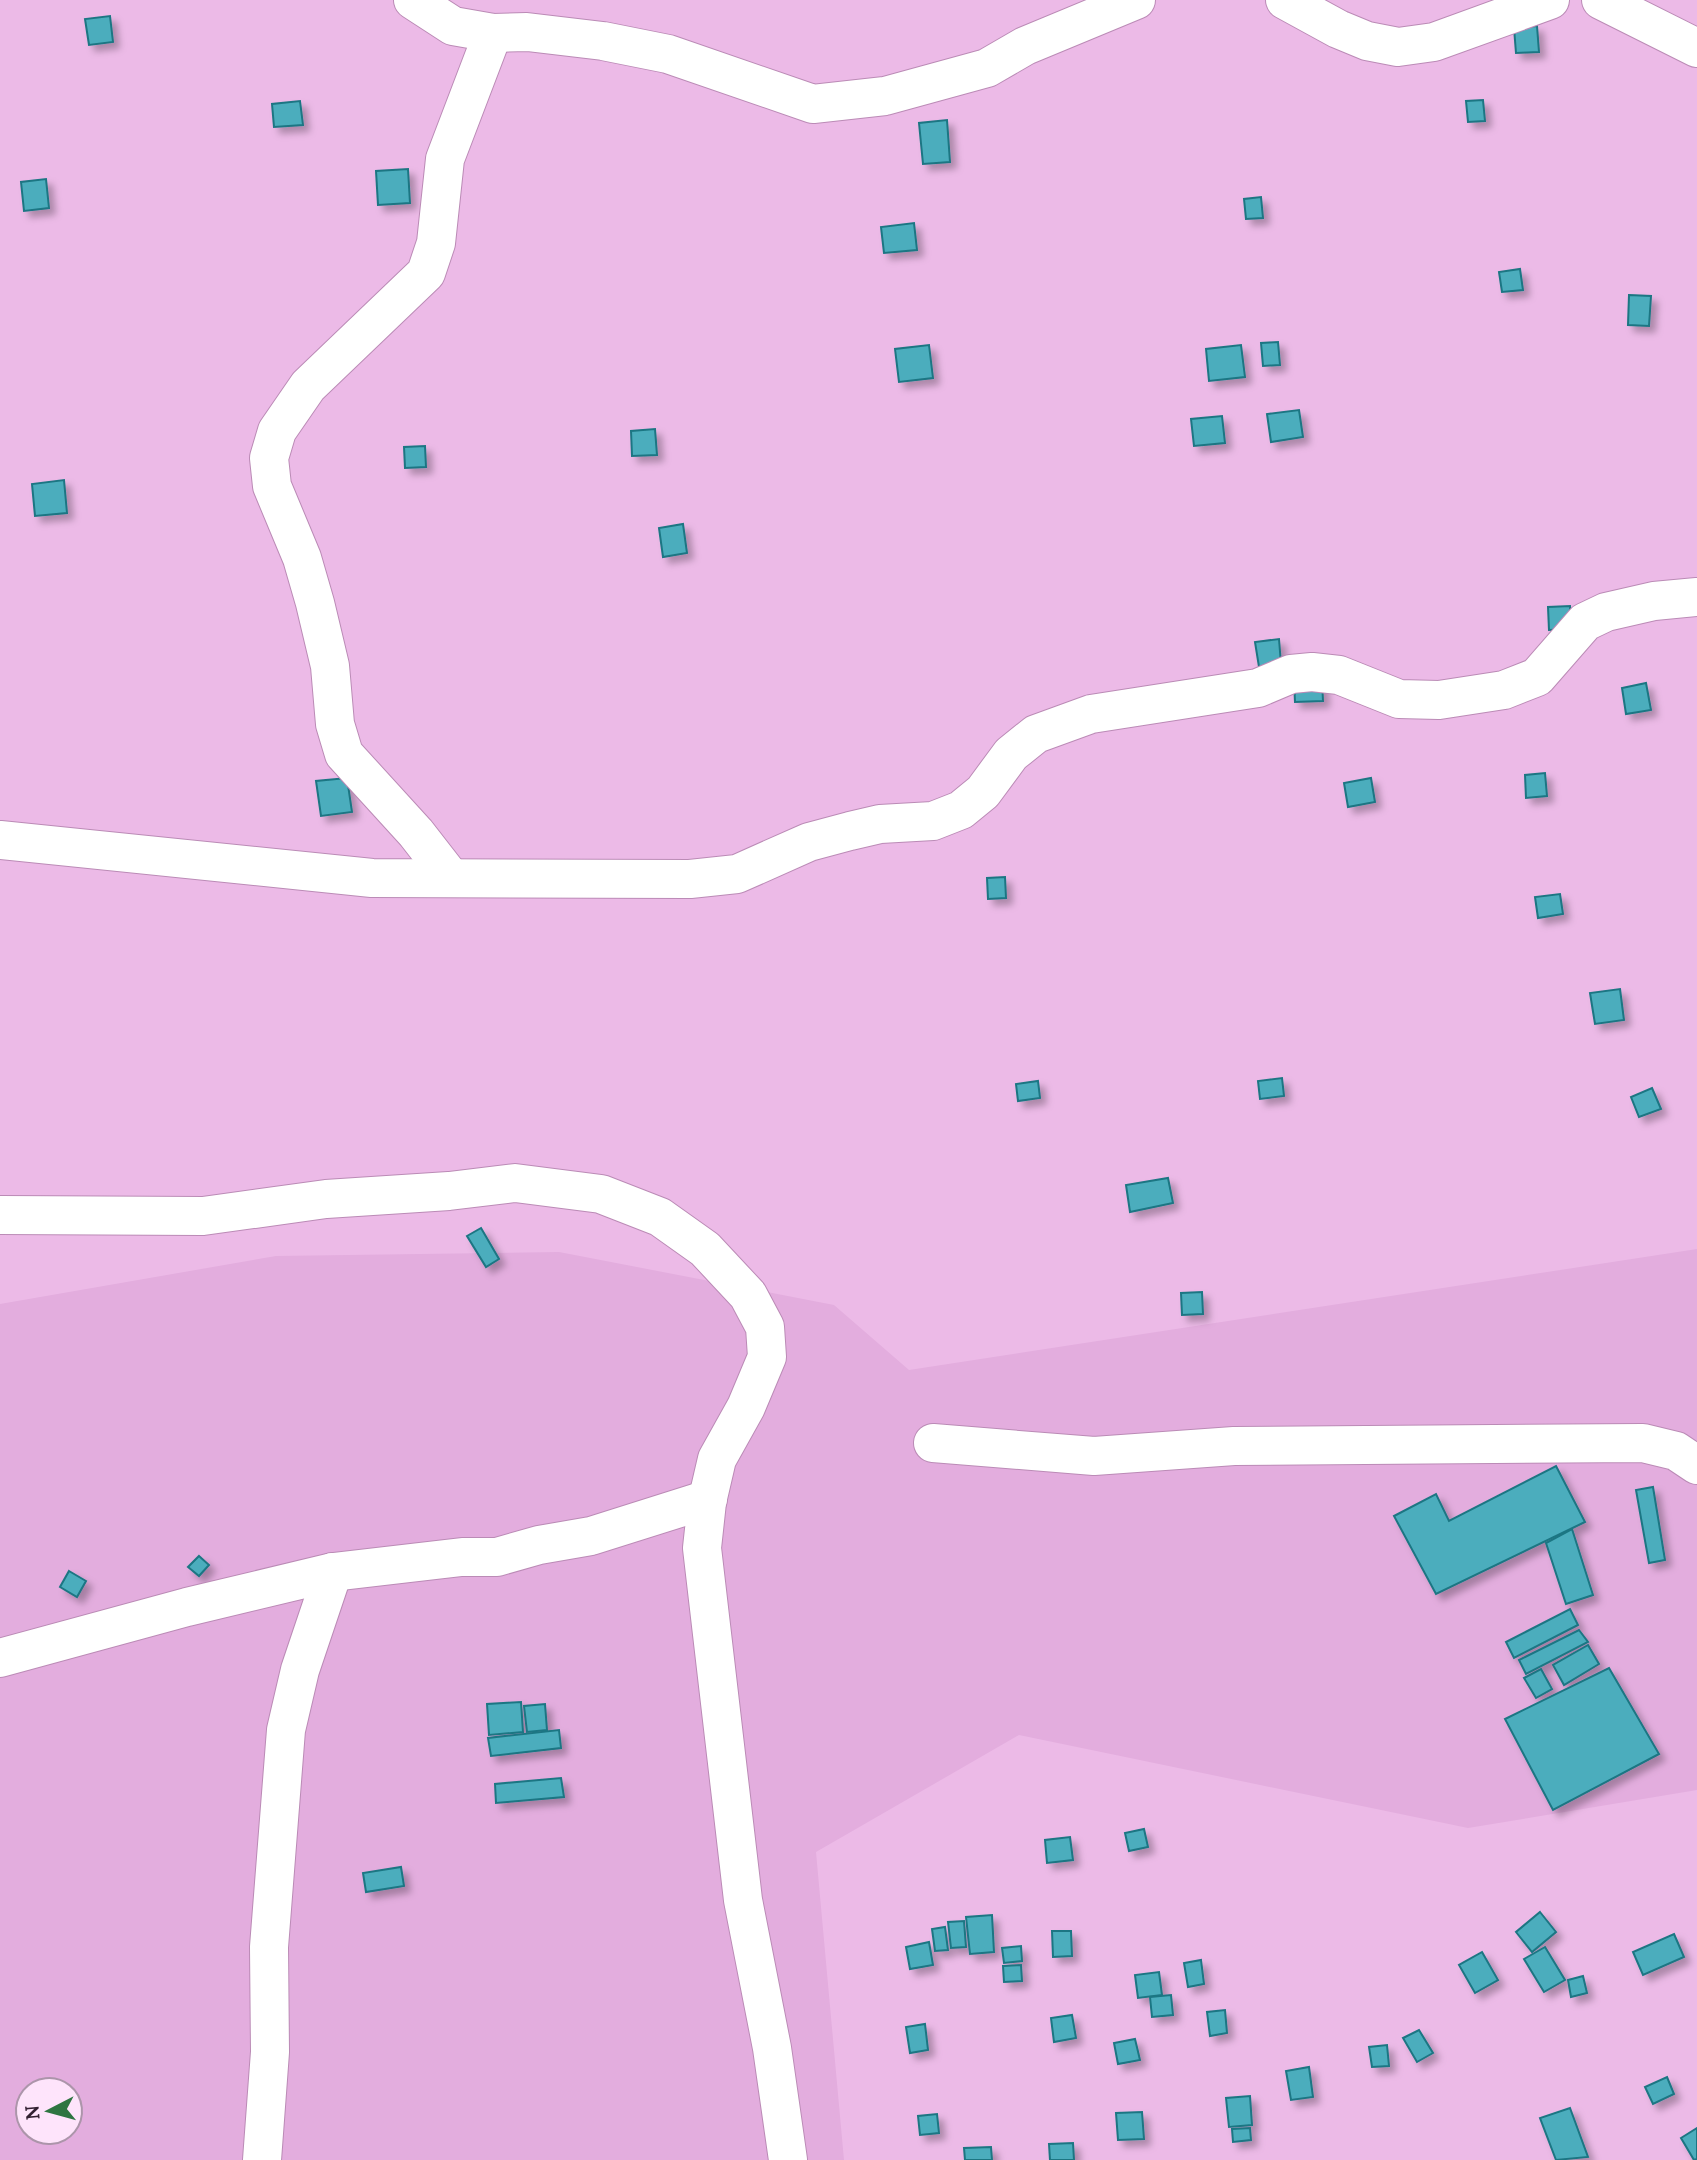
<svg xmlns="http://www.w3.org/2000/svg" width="1697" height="2160" font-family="Lora,serif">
<defs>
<filter id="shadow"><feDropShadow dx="6" dy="6" stdDeviation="3.5" flood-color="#0004"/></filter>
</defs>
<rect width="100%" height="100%" fill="#ecbae7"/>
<path fill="#e3adde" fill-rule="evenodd" d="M 1697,1249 L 1697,1790 L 1468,1828 L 1019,1735 L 816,1852 L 844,2160 L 0,2160 L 0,1304 L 276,1256 L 559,1252 L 834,1305 L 909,1370 ZM 28,2090 L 70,2090 L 70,2132 L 28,2132 Z"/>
<g fill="#4badbd" stroke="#1c7683" stroke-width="2" filter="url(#shadow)">
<path d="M 110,16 L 113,42 L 89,45 L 85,19 Z"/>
<path d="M 1537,26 L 1539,52 L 1516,53 L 1514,28 Z"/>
<path d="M 1483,100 L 1485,121 L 1468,122 L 1466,101 Z"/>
<path d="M 300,101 L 303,125 L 274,127 L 272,104 Z"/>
<path d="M 947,120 L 950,162 L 923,164 L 919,123 Z"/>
<path d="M 408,169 L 410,203 L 378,205 L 376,171 Z"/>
<path d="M 46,179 L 49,208 L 24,211 L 21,182 Z"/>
<path d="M 1261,197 L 1263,218 L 1246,219 L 1244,199 Z"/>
<path d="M 914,223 L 917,250 L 884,253 L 881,227 Z"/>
<path d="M 1520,269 L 1523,290 L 1502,292 L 1499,272 Z"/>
<path d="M 1629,295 L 1651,296 L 1649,326 L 1628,325 Z"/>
<path d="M 1278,342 L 1280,365 L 1263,366 L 1261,343 Z"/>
<path d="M 929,345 L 933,378 L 899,382 L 895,349 Z"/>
<path d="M 1241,345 L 1245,377 L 1209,381 L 1206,349 Z"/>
<path d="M 1299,410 L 1303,437 L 1271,442 L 1267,414 Z"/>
<path d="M 1222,416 L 1225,443 L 1194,446 L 1191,419 Z"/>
<path d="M 655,429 L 657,455 L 632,456 L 631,431 Z"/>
<path d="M 425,446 L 426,467 L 405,468 L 404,447 Z"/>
<path d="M 64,480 L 67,513 L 35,516 L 32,484 Z"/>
<path d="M 683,524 L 687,553 L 663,557 L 659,528 Z"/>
<path d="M 1570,606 L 1571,629 L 1549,630 L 1548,607 Z"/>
<path d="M 1279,639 L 1281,664 L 1259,667 L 1255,642 Z"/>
<path d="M 1322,680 L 1323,701 L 1295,702 L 1294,681 Z"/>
<path d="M 1646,683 L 1651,710 L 1626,714 L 1622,688 Z"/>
<path d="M 1545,773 L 1547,796 L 1526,798 L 1525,775 Z"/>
<path d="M 347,778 L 352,812 L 321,816 L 316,781 Z"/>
<path d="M 1371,778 L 1375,802 L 1348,807 L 1344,783 Z"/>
<path d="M 1005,877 L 1006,898 L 988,899 L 987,878 Z"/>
<path d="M 1560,894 L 1563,914 L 1538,918 L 1535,897 Z"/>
<path d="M 1620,989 L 1624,1020 L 1595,1024 L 1590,993 Z"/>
<path d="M 1282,1078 L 1284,1096 L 1260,1099 L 1258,1081 Z"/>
<path d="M 1038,1081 L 1040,1098 L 1018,1101 L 1016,1084 Z"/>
<path d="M 1652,1088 L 1661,1109 L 1639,1117 L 1631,1097 Z"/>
<path d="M 1168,1178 L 1173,1203 L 1130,1212 L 1126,1185 Z"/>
<path d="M 481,1228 L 499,1259 L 486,1267 L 467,1236 Z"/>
<path d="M 1202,1292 L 1203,1314 L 1182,1315 L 1181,1293 Z"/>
<path d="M 1556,1466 L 1585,1522 L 1436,1594 L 1394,1516 L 1436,1494 L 1449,1521 Z"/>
<path d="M 1653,1487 L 1665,1560 L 1649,1563 L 1636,1490 Z"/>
<path d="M 1572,1529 L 1593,1595 L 1566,1604 L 1546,1543 Z"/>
<path d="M 199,1556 L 209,1565 L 199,1576 L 188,1567 Z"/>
<path d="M 69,1571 L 86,1581 L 77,1597 L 60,1587 Z"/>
<path d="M 1570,1609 L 1578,1625 L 1514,1658 L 1506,1642 Z"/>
<path d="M 1579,1630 L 1588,1642 L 1526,1674 L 1519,1660 Z"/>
<path d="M 1588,1645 L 1599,1664 L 1564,1685 L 1553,1665 Z"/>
<path d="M 1609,1668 L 1659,1754 L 1553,1810 L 1505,1719 Z"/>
<path d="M 1541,1669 L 1552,1689 L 1536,1698 L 1524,1678 Z"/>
<path d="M 521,1702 L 523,1732 L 489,1735 L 487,1704 Z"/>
<path d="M 545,1704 L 547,1730 L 527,1732 L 524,1706 Z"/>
<path d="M 559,1730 L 561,1748 L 491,1756 L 488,1738 Z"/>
<path d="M 561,1778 L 564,1797 L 496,1803 L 495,1784 Z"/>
<path d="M 1144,1829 L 1148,1847 L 1129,1851 L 1125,1833 Z"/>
<path d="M 1070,1837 L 1073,1860 L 1047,1863 L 1045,1840 Z"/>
<path d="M 401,1867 L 404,1886 L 366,1892 L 363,1873 Z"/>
<path d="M 1540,1912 L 1556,1932 L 1532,1952 L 1516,1932 Z"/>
<path d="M 992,1915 L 994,1952 L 970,1954 L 966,1917 Z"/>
<path d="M 964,1921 L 966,1947 L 951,1948 L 948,1922 Z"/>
<path d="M 945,1927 L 948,1950 L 935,1951 L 932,1929 Z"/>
<path d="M 1052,1931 L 1071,1931 L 1072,1956 L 1053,1957 Z"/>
<path d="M 1674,1934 L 1684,1957 L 1643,1975 L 1633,1952 Z"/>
<path d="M 929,1942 L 933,1965 L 910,1969 L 906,1947 Z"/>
<path d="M 1021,1946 L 1022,1961 L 1004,1963 L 1002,1948 Z"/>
<path d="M 1545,1947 L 1565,1980 L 1544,1992 L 1524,1959 Z"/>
<path d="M 1482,1952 L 1498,1980 L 1475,1993 L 1459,1965 Z"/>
<path d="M 1201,1960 L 1204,1984 L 1188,1987 L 1184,1963 Z"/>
<path d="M 1021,1965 L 1022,1981 L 1004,1982 L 1003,1966 Z"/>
<path d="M 1159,1972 L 1162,1995 L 1138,1998 L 1135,1975 Z"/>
<path d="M 1583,1976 L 1587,1993 L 1571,1997 L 1568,1980 Z"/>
<path d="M 1171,1995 L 1173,2015 L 1152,2017 L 1150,1997 Z"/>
<path d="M 1225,2010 L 1227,2033 L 1210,2036 L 1207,2012 Z"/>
<path d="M 1072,2015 L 1076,2038 L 1054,2042 L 1051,2018 Z"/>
<path d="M 925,2024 L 928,2050 L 910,2053 L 906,2027 Z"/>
<path d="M 1419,2030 L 1433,2053 L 1417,2062 L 1403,2038 Z"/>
<path d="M 1135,2039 L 1140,2060 L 1118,2064 L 1114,2043 Z"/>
<path d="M 1387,2045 L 1389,2066 L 1372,2067 L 1369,2047 Z"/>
<path d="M 1309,2067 L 1313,2097 L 1291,2100 L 1286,2071 Z"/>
<path d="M 1667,2077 L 1674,2094 L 1653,2104 L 1645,2087 Z"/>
<path d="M 1250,2096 L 1252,2125 L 1229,2127 L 1226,2098 Z"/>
<path d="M 1570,2108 L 1588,2157 L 1556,2160 L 1540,2118 Z"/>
<path d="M 1142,2112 L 1144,2139 L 1118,2140 L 1116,2113 Z"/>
<path d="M 937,2114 L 939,2133 L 920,2135 L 918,2116 Z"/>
<path d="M 1250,2128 L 1251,2140 L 1233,2142 L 1232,2129 Z"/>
<path d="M 1697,2128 L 1697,2159 L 1694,2160 L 1681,2138 Z"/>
<path d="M 1073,2143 L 1074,2160 L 1050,2160 L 1049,2144 Z"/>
<path d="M 991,2147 L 992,2160 L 965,2160 L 964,2148 Z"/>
</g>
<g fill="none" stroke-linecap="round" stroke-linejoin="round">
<g stroke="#bb8bb6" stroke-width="40">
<g id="minor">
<path d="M 413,0 L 453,26 L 493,33 L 527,32 L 603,41 L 668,54 L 813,104 L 885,96 L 987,68 L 1025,46 L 1136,0"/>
<path d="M 1285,0 L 1338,29 L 1367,41 L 1398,47 L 1434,42 L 1550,0"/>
<path d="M 1601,0 L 1697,48"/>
<path d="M 0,840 L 372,878 L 690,879 L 737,874 L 809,842 L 850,831 L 880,824 L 933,821 L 961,810 L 983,792 L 1011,754 L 1036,734 L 1091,714 L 1258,688 L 1291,674 L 1312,672 L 1339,675 L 1399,699 L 1439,700 L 1504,690 L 1537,677 L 1585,622 L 1606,612 L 1654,601 L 1697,597"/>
<path d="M 451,878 L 416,833 L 344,754 L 335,724 L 330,666 L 315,603 L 302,558 L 272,486 L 269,458 L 277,431 L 308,386 L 426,273 L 436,243 L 445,159 L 493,33"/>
<path d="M 0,1215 L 203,1216 L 326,1199 L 449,1191 L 515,1183 L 601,1194 L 660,1217 L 705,1249 L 748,1295 L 765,1327 L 767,1357 L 746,1407 L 717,1459 L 707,1502 L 702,1548 L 743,1900 L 772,2048 L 788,2160"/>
<path d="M 933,1443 L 1094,1456 L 1234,1446 L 1643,1443 L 1676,1451 L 1697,1465"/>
<path d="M 0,1658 L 187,1607 L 333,1572 L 462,1557 L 497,1557 L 539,1545 L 591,1536 L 708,1499"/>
<path d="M 262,2160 L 270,2052 L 269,1947 L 286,1730 L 300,1670 L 333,1572"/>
</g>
</g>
<use href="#minor" stroke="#fff" stroke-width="38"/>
</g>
<g transform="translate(49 2111) rotate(264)"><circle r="33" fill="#fee4fb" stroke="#ac95aa" stroke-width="2"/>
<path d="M0-5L12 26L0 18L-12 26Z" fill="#2e7541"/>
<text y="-10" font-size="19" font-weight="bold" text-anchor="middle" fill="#321f31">N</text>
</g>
</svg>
